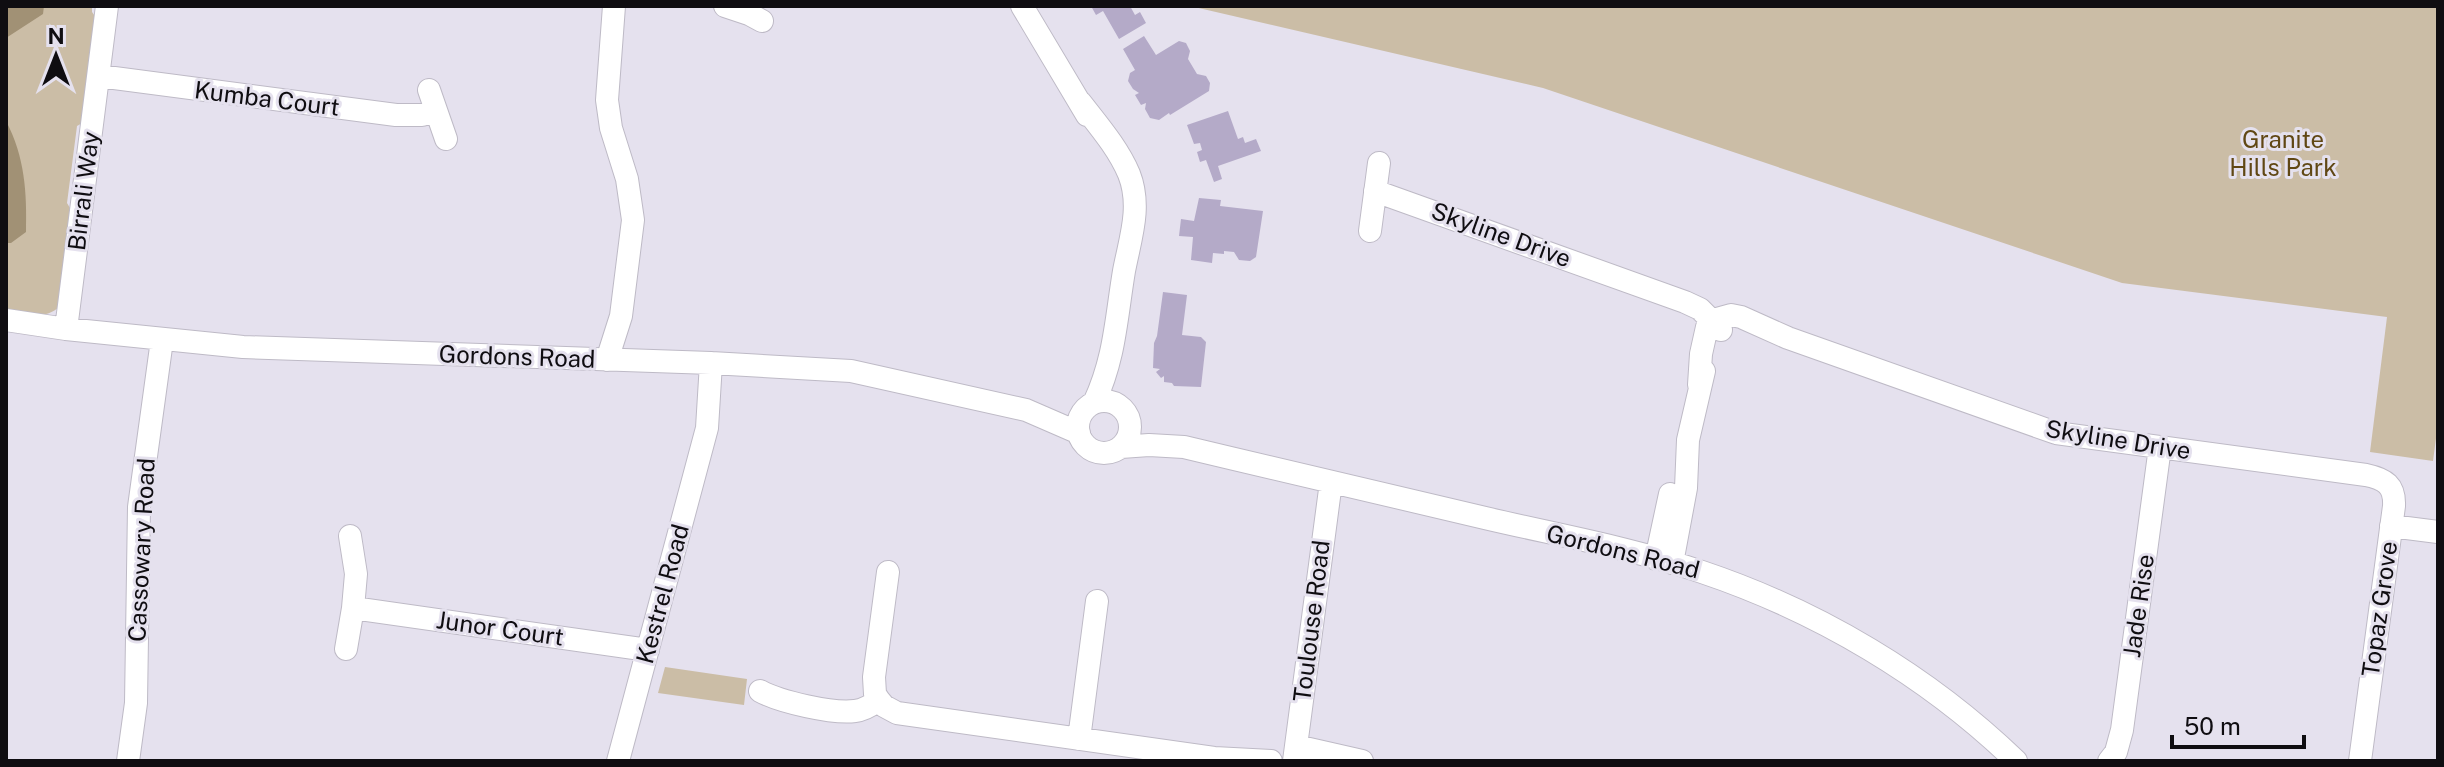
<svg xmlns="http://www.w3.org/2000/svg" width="2444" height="767" font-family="'Public Sans',sans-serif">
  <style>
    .green { fill: #cbbda6 }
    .water { fill: #a19175 }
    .building { fill: #b4aac8 }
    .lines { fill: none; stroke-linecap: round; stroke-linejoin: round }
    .minor-casing { stroke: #bebac6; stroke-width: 24 }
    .minor { stroke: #fff; stroke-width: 22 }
    .labels { text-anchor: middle; stroke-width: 6; stroke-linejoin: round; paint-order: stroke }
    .street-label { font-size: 24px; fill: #0f0d11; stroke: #e5e1ee }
    .park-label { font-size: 24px; fill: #604714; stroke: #e5e1ee }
  </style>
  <rect width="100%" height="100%" fill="#e5e1ee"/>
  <!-- green -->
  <path class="green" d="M6,6H92V12L97,19L84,122L77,126L67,203L73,213L59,307C44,321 24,313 6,309Z
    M1190,6H2438V423L2433,461L2370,452L2387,317L2122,283L1543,88Z
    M665,667L747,679L744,705L658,693Z"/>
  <!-- water -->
  <path class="water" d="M6,6H44L43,14L6,38Z
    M6,121C25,157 27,193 26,232L11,243H6Z"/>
  <!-- building -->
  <path class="building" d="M1091,6H1130L1135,15L1140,12L1146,23L1119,39L1103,11L1096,15Z
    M1144,36L1156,55L1179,41L1186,43L1190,51L1188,59L1197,74L1206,76L1210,83L1209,91L1170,115L1169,113L1159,120L1150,118L1145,109L1146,103L1141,105L1135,95L1139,93L1133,89L1128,81L1130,73L1135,70L1123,49Z
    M1228,111L1238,139L1243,137L1245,143L1256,139L1261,151L1218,166L1222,179L1214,182L1206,160L1200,162L1197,152L1202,150L1200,143L1194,144L1187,125Z
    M1199,198L1221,200L1220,206L1263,211L1256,257L1250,261L1239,260L1234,252L1224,251V254L1213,253L1212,263L1191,260L1193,237L1179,236L1181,219L1194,221Z
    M1163,292L1187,295L1182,335L1201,337L1206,342L1201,387L1174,386L1172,383L1164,382V376L1161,378L1156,372L1160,369L1153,368L1154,343L1157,336Z"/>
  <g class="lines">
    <defs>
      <path id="minor" d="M725,6L749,14L762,21
        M1022,6L1087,115
        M99,76L396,115H422L436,111
        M429,90L446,139
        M1081,103C1098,125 1118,148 1129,174C1142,207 1130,239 1124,271C1116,319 1115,358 1094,403
        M1375,191L1685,302L1700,309L1721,330
        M1370,231L1379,163
        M6,320L66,329L243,347L711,363L851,371L1026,410L1079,433
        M66,329L107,6
        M607,360L621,316L633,220L627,179L611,128L607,100L614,6
        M1699,385L1701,354L1707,327L1713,320L1731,315L1741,317L1788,338L2056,433L2366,475C2385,479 2395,485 2394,506L2360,761
        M1078 427a26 26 0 1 1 52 0a26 26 0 1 1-52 0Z
        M1121,447L1149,445L1184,447C1284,471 1384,494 1485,518C1557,535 1632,548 1702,572C1818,611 1928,676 2016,761
        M2391,526L2438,532
        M350,536L356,574L353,608L648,650
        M1656,559L1670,494
        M1672,563L1686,488L1688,440L1704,371
        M346,649L353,608
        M760,691C780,702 833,714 855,711C864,710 872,705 879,700L884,706L897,713L1214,758L1271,761
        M879,700L875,694L874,677L888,572
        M1079,739L1097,601
        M1296,746L1362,761
        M128,761L136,703L139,507L162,340
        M618,761L707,428L711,363
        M1294,761L1331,482
        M2109,761L2116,752L2122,730L2160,447"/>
    </defs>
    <!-- minor casing -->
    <use href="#minor" class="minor-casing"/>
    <!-- minor -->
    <use href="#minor" class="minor"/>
  </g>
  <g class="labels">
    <!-- street labels -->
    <g class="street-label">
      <text transform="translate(267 99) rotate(7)" y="8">Kumba Court</text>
      <text transform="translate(84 191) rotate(-83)" y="8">Birrali Way</text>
      <text transform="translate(1501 235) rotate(20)" y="8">Skyline Drive</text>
      <text transform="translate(517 357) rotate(2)" y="8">Gordons Road</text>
      <text transform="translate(2118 440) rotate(9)" y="8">Skyline Drive</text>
      <text transform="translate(142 550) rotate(-87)" y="8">Cassowary Road</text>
      <text transform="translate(1623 552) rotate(14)" y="8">Gordons Road</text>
      <text transform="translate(663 594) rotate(-75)" y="8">Kestrel Road</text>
      <text transform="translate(2139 606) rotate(-82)" y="8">Jade Rise</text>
      <text transform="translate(2380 609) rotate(-82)" y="8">Topaz Grove</text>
      <text transform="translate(1312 621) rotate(-83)" y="8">Toulouse Road</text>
      <text transform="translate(500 629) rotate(8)" y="8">Junor Court</text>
    </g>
    <!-- park labels -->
    <g class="park-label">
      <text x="2283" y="148">Granite<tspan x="2283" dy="28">Hills Park</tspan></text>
    </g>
  </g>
  <!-- border -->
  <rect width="2444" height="767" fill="none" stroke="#0f0d11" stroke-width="16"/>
  <!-- north arrow -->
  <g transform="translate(56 56)" stroke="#e5e1ee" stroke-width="6" paint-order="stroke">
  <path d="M0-6L14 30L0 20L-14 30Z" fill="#0f0d11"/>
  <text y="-12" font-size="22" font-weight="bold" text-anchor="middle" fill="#0f0d11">N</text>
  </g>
  <!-- scale -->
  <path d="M2172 735v12h132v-12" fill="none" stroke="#0f0d11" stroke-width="4"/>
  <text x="2184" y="735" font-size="24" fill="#0f0d11" stroke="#e5e1ee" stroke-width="6" paint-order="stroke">50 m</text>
</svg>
